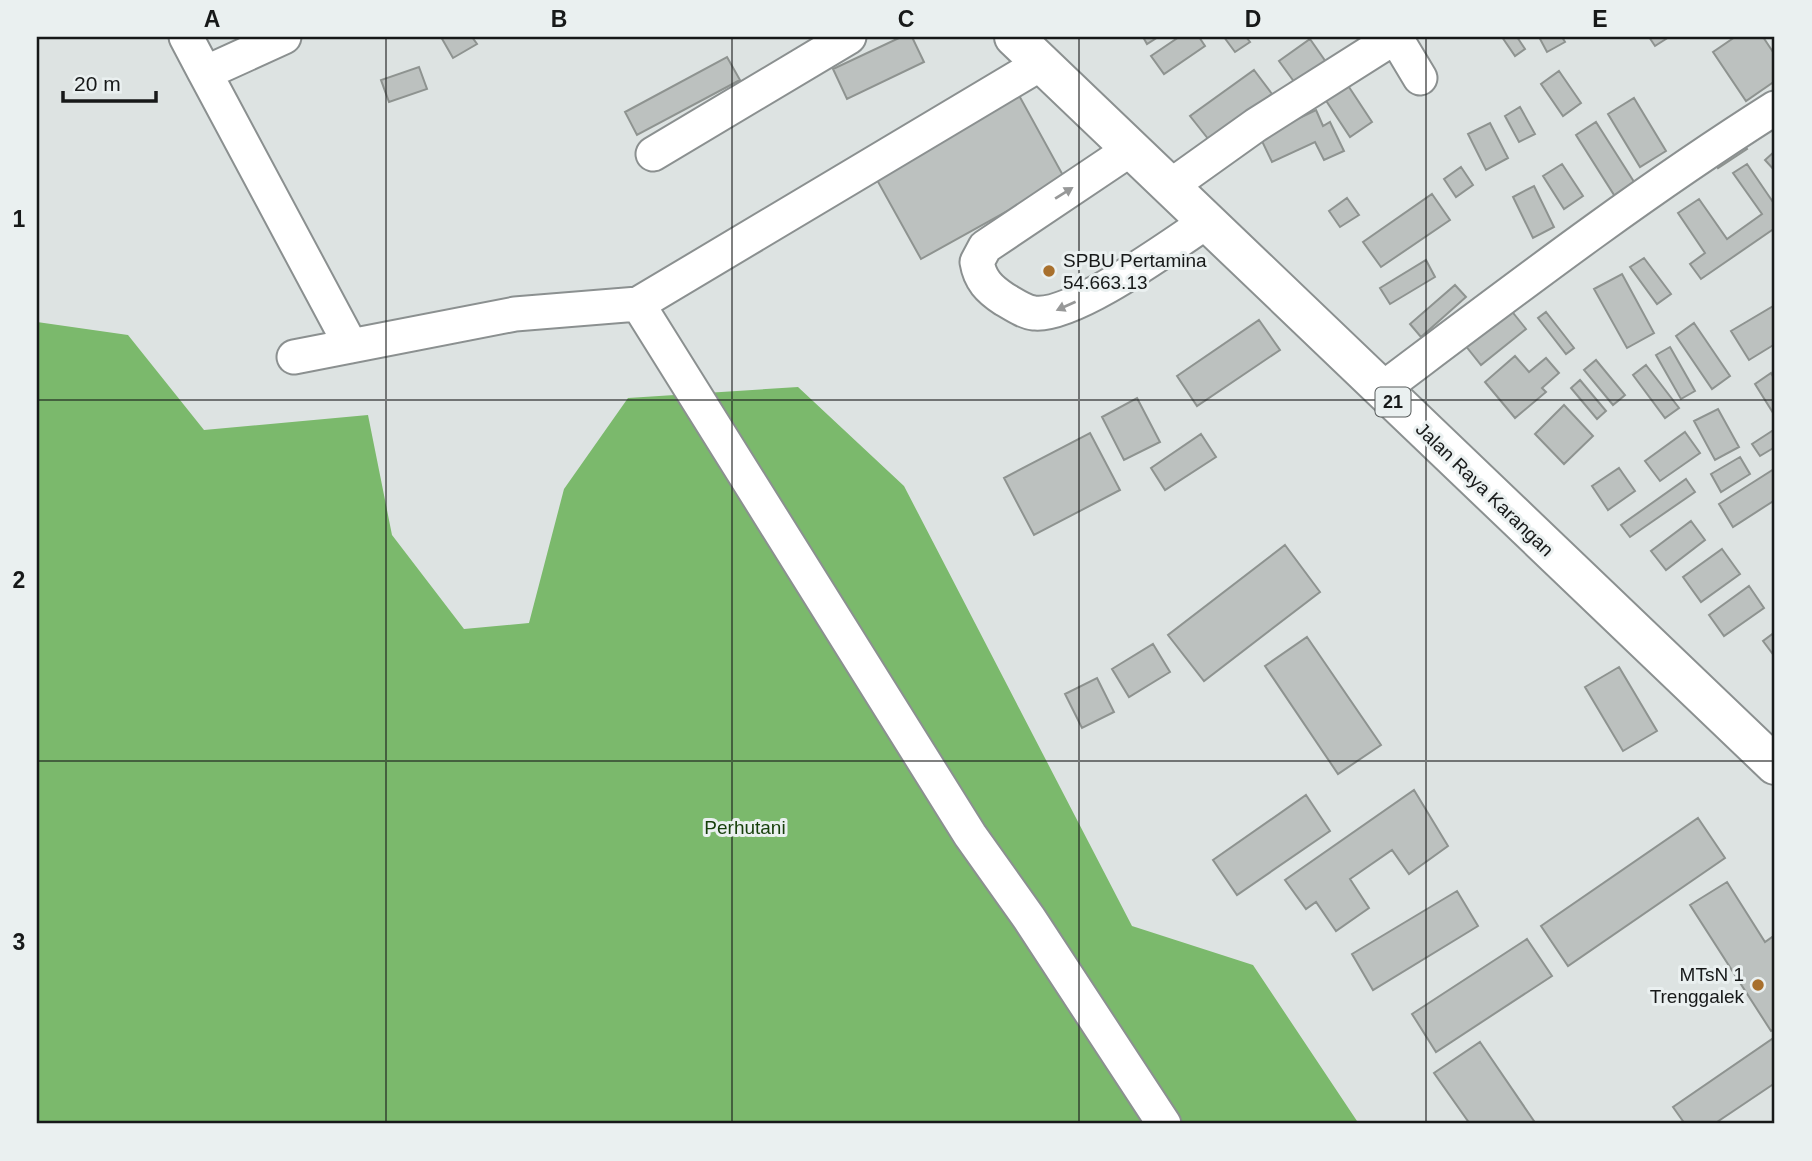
<svg xmlns="http://www.w3.org/2000/svg" width="1812" height="1161" font-family="Arial,sans-serif">
  <style>
    .forest { fill: #7bb96c }
    .building { fill: #bcc1bf; stroke: #8e9390; stroke-width: 2 }
    .lines { fill: none; stroke-linecap: round; stroke-linejoin: round }
    .minor-casing { stroke: #8b9090; stroke-width: 37 }
    .highway-casing { stroke: #8b9090; stroke-width: 42 }
    .minor { stroke: #fff; stroke-width: 33 }
    .highway { stroke: #fff; stroke-width: 38 }
    .oneway { fill: #979898 }
    .grid { fill: none; stroke: #171919; stroke-width: 2; stroke-opacity: 0.55 }
    .poi-dot { fill: #a8702d; stroke: #eaf0f0; stroke-width: 2.5 }
    .labels { text-anchor: middle; stroke-width: 6; stroke-linejoin: round; paint-order: stroke }
    .shield { fill: #eaf0f0; stroke: #565a5a; stroke-width: 2 }
    .shield-label { font-size: 18px; font-weight: bold; fill: #171919 }
    .poi-label { font-size: 19px; fill: #171919; stroke: #eaf0f0; text-anchor: start }
    .street-label { font-size: 19px; fill: #171919; stroke: #eaf0f0 }
    .park-label { font-size: 19px; fill: #163f0a; stroke: #eaf0f0 }
    .neatline { fill: none; stroke: #171919; stroke-width: 2.5 }
    .grid-label { font-size: 23px; text-anchor: middle; font-weight: bold; fill: #171919 }
  </style>
  <rect width="100%" height="100%" fill="#dde3e2"/>
  <!-- forest -->
  <path class="forest" d="M37,322L128,335L204,430L368,415L392,535L464,629L529,623L564,489L628,398L798,387L904,486L1132,926L1253,965L1359,1124H37Z"/>
  <!-- building -->
  <path class="building" d="M441,37H472L477,44L453,58Z
    M901,37H912L924,62L847,99L833,69Z
    M1143,37H1158L1147,44Z
    M1179,37H1199L1205,46L1164,74L1151,56Z
    M1224,37H1246L1250,42L1235,52Z
    M1502,37H1517L1525,49L1515,56Z
    M1539,37H1562L1565,42L1547,52Z
    M1649,37H1669L1655,46Z
    M1735,37H1763L1775,55V81L1746,101L1713,52Z
    M1310,39L1326,62L1295,83L1279,61Z
    M727,57L740,80L637,135L625,112Z
    M419,67L427,89L389,102L381,80Z
    M1254,70L1272,94L1209,140L1190,116Z
    M1559,71L1581,103L1563,116L1541,84Z
    M1345,81L1372,122L1350,137L1323,96Z
    M1016,90L1065,179L921,259L872,171Z
    M1634,98L1666,151L1640,167L1608,114Z
    M1520,107L1535,134L1519,142L1505,116Z
    M1316,110L1323,126L1330,122L1344,151L1324,160L1315,142L1272,162L1260,137Z
    M1596,122L1636,185L1616,198L1576,135Z
    M1490,123L1508,158L1486,170L1468,134Z
    M1738,136L1747,149L1718,168L1710,156Z
    M1775,151V171L1765,160Z
    M1562,164L1583,196L1564,209L1543,176Z
    M1747,164L1775,205V228L1701,279L1690,264L1705,253L1678,213L1699,199L1727,239L1762,214L1733,173Z
    M1461,167L1473,185L1456,197L1444,179Z
    M1534,186L1554,227L1533,238L1513,197Z
    M1432,194L1450,220L1381,267L1363,242Z
    M1347,198L1359,215L1340,227L1329,211Z
    M1644,258L1671,294L1657,304L1630,267Z
    M1426,260L1435,277L1390,304L1380,288Z
    M1622,274L1654,333L1627,348L1594,289Z
    M1455,285L1466,297L1421,337L1410,324Z
    M1506,304L1526,329L1481,365L1461,340Z
    M1775,305V344L1749,360L1731,331Z
    M1546,312L1574,348L1566,354L1538,318Z
    M1259,320L1280,350L1197,406L1177,376Z
    M1694,323L1730,376L1712,389L1676,336Z
    M1670,347L1695,391L1681,399L1656,355Z
    M1515,356L1529,372L1546,358L1559,373L1542,388L1546,392L1515,418L1485,382Z
    M1596,360L1625,395L1613,405L1584,370Z
    M1646,365L1679,408L1665,418L1633,375Z
    M1771,373L1775,380V416L1755,384Z
    M1580,380L1606,411L1597,419L1571,388Z
    M1137,398L1160,442L1124,460L1102,417Z
    M1564,405L1593,436L1564,464L1535,434Z
    M1718,409L1739,447L1715,460L1694,421Z
    M1775,429V447L1760,456L1752,444Z
    M1685,432L1700,453L1660,481L1645,461Z
    M1090,433L1120,490L1034,535L1004,478Z
    M1201,434L1216,457L1165,490L1151,468Z
    M1740,457L1750,474L1721,492L1711,474Z
    M1619,468L1635,491L1608,510L1592,486Z
    M1774,469L1775,500L1733,527L1719,504Z
    M1686,479L1695,492L1630,537L1621,525Z
    M1691,521L1705,540L1666,570L1651,551Z
    M1285,545L1320,592L1204,681L1168,635Z
    M1722,549L1740,574L1701,602L1683,577Z
    M1749,586L1764,608L1724,636L1709,615Z
    M1775,632V657L1763,641Z
    M1307,637L1381,745L1338,774L1265,666Z
    M1153,644L1170,672L1129,697L1112,669Z
    M1619,667L1657,731L1623,751L1585,687Z
    M1097,678L1114,712L1082,728L1065,694Z
    M1414,790L1448,846L1409,874L1392,850L1350,879L1369,908L1336,931L1316,902L1306,909L1285,880Z
    M1306,795L1330,831L1237,895L1213,860Z
    M1698,818L1725,858L1568,966L1541,926Z
    M1727,882L1765,942L1775,935V1029L1771,1031L1690,905Z
    M1457,891L1478,926L1373,990L1352,954Z
    M1527,939L1552,976L1436,1052L1412,1014Z
    M1775,1037V1083L1714,1124H1685L1673,1107Z
    M1480,1042L1536,1124H1470L1434,1073Z"/>
  <g class="lines">
    <defs>
      <path id="minor" d="M186,37L205,73L284,37
        M1396,38L1420,78
        M205,73L351,346
        M1131,149L985,247L977,262C980,280 989,289 1004,299C1013,304 1024,312 1034,313C1073,318 1173,244 1208,221
        M653,154L849,37
        M1172,185L1256,125L1395,37
        M638,304L970,835L1029,918L1164,1124
        M294,357L515,314L638,304L1042,63
        M1381,390C1510,293 1639,194 1775,108"/>
      <path id="highway" d="M1014,37L1775,765"/>
    </defs>
    <!-- minor casing -->
    <use href="#minor" class="minor-casing"/>
    <!-- highway casing -->
    <use href="#highway" class="highway-casing"/>
    <!-- minor -->
    <use href="#minor" class="minor"/>
    <!-- highway -->
    <use href="#highway" class="highway"/>
  </g>
  <!-- one-way arrows -->
  <defs><path id="oneway-solid" d="M-6-.8H1V-3.2L6.5 0L1 3.2V.8H-6Z" transform="scale(1.75)"/></defs>
  <g class="oneway">
    <use href="#oneway-solid" transform="translate(1064 193) rotate(-32)"/>
    <use href="#oneway-solid" transform="translate(1066 306) rotate(156)"/>
  </g>
  <!-- grid -->
  <path class="grid" d="M386,37V1124M732,37V1124M1079,37V1124M1426,37V1124M37,400H1775M37,761H1775"/>
  <!-- markers -->
  <g class="poi-dot">
    <circle cx="1049" cy="271" r="7"/>
    <circle cx="1758" cy="985" r="7"/>
  </g>
  <g class="labels">
    <!-- shield labels -->
    <rect class="shield" x="1375.5" y="387.5" width="35" height="29" rx="5"/>
    <g class="shield-label">
      <text x="1393" y="408">21</text>
    </g>
    <!-- poi labels -->
    <g class="poi-label">
      <text x="1063" y="267">SPBU Pertamina<tspan x="1063" dy="22">54.663.13</tspan></text>
      <text x="1744" y="981" text-anchor="end">MTsN 1<tspan x="1744" dy="22">Trenggalek</tspan></text>
    </g>
    <!-- street labels -->
    <g class="street-label">
      <text transform="translate(1485 489) rotate(44)" y="7">Jalan Raya Karangan</text>
    </g>
    <!-- park labels -->
    <g class="park-label">
      <text x="745" y="834">Perhutani</text>
    </g>
  </g>
  <!-- border -->
  <rect width="1812" height="1161" fill="none" stroke="#eaf0f0" stroke-width="77"/>
  <!-- scale -->
  <path d="M63 91v10h93v-10" fill="none" stroke="#171919" stroke-width="3.5"/>
  <text x="74" y="91" font-size="21" fill="#171919" stroke="#eaf0f0" stroke-width="5" paint-order="stroke">20 m</text>
  <rect x="38" y="38" width="1735" height="1084" class="neatline"/>
  <g class="grid-label">
    <text x="212" y="27">A</text>
    <text x="559" y="27">B</text>
    <text x="906" y="27">C</text>
    <text x="1253" y="27">D</text>
    <text x="1600" y="27">E</text>
    <text x="19" y="227">1</text>
    <text x="19" y="588">2</text>
    <text x="19" y="950">3</text>
  </g>
</svg>
